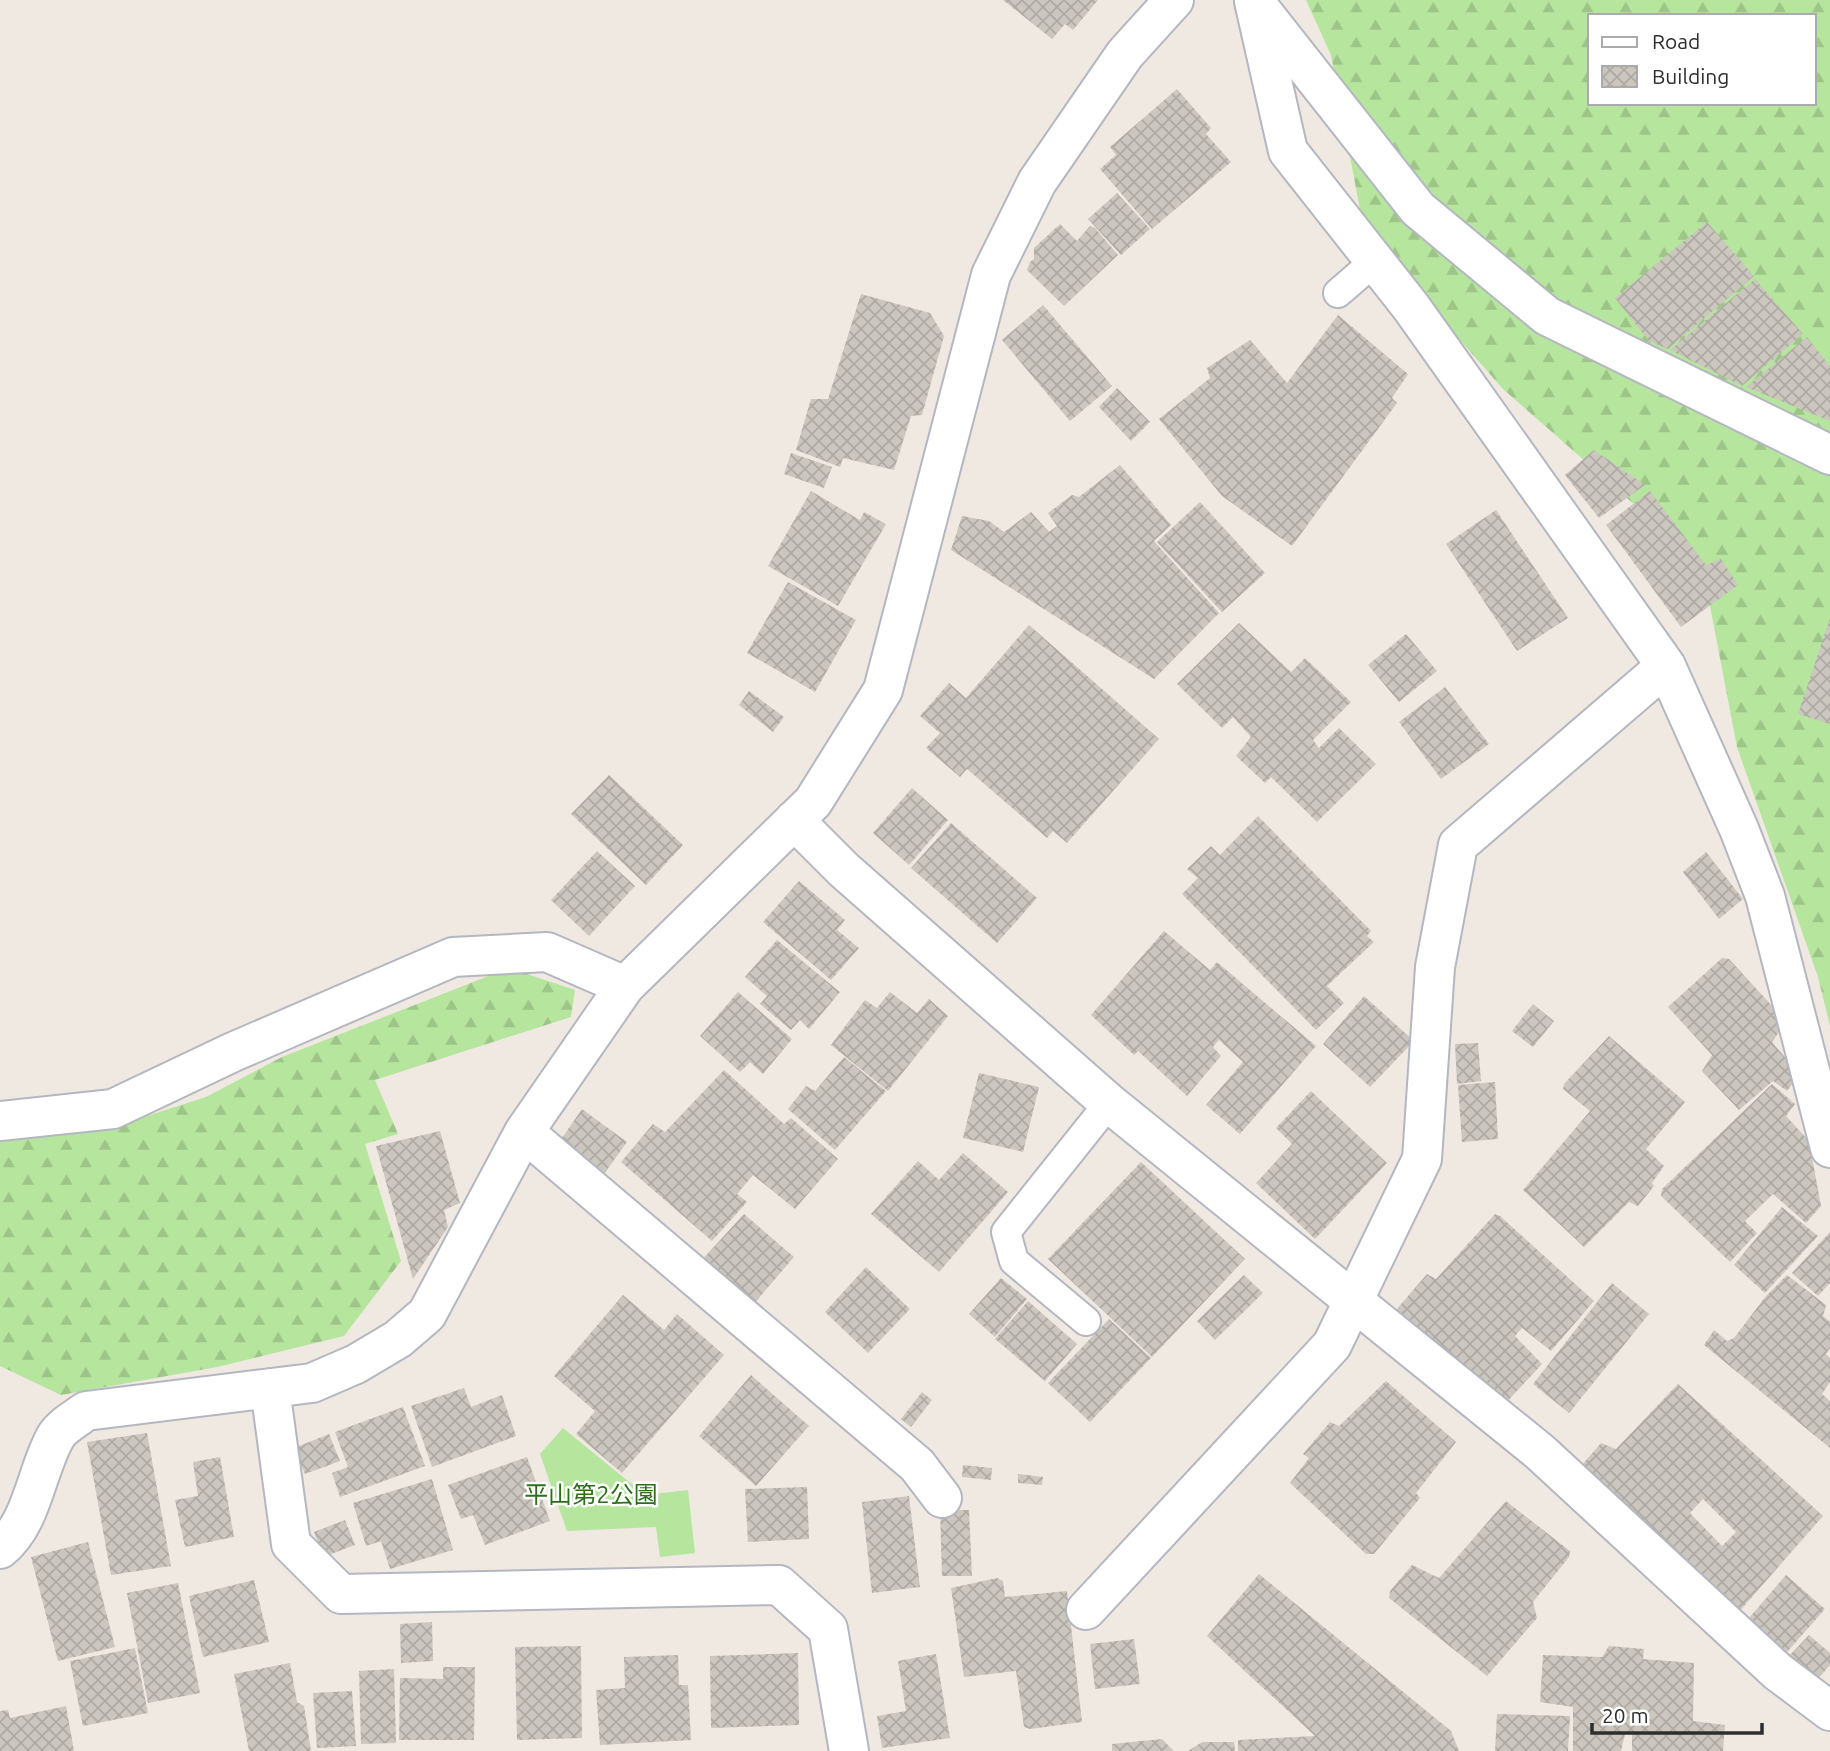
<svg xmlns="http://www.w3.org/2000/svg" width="1830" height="1751" font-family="Ubuntu,'Noto Sans JP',sans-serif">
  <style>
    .grass { fill: #b6e59e }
    .forest { fill: url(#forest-firs); fill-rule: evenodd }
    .building { fill: url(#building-cross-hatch); fill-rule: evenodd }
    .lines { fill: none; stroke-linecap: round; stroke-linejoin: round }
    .lane-casing { stroke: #b4b7c1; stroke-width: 32 }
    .street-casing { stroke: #b4b7c1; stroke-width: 42 }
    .lane { stroke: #fff; stroke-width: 28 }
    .street { stroke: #fff; stroke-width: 38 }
    .labels { text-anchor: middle; stroke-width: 5; stroke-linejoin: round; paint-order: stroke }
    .park-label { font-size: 24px; fill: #2c6e1b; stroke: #fff }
  </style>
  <defs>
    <pattern id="forest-firs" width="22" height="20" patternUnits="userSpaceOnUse" patternTransform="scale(1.75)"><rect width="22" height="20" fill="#b6e59e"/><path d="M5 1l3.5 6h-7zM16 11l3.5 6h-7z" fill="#9dc588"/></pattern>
    <pattern id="building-cross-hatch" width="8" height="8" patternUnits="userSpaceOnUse" patternTransform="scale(1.75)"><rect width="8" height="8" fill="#cbc7bf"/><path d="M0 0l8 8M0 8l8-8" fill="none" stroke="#afaba4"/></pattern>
  </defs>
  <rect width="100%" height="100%" fill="#efe9e1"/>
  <!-- grass -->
  <path class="grass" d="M563,1428L645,1495L688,1490L695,1553L660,1557L656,1527L567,1531L540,1454Z"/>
  <!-- forest -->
  <path class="forest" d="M1306,0H1830V1026L1818,977L1737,747L1702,564L1503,389L1364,231L1331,55ZM1590,16H1814V103H1590Z
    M509,968L575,990L571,1017L375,1080L398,1134L365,1144L401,1261L344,1336L217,1367L61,1395L0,1366V1140L116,1126L206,1097L282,1057Z"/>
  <!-- building -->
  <path class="building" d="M1003,0H1098L1073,30L1065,24L1052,39Z
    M1177,89L1211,128L1206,134L1231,162L1152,229L1100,169L1116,155L1110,147Z
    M1117,193L1150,229L1121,255L1088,219Z
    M1707,222L1754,276L1668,349L1649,341L1615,298Z
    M1060,224L1077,241L1090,226L1095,228L1118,255L1064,306L1027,270L1030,262L1034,259V248Z
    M1755,279L1803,334L1742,386L1670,350Z
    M861,294L930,313L944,336L922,415L911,416L894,470L843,458L840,467L796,450L811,399H828Z
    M1043,305L1112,386L1070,421L1002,340Z
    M1338,315L1408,374L1392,398L1397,403L1292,546L1222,496L1159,419L1210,378L1207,368L1250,340L1287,383Z
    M1807,337L1830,366V421L1746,387Z
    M1117,388L1150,422L1131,441L1099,407Z
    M1594,450L1645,485L1599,518L1565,475Z
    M791,453L832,467L824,488L784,474Z
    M1120,465L1171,525L1154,541L1219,613L1154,679L951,550L962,516L989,521L1004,532L1031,512L1049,532L1057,526L1048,513L1072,495L1079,497Z
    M811,491L860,520L864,512L886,524L838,606L768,566Z
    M1650,491L1706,565L1721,559L1738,585L1681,627L1606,525Z
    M1200,502L1265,573L1222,612L1157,542Z
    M1496,510L1568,618L1517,651L1446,544Z
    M788,582L856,620L815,692L747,653Z
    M1830,618V724L1798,714Z
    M1239,623L1291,672L1305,658L1351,702L1313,740L1319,748L1339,728L1376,764L1317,822L1271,777L1265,783L1236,756L1251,737L1233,717L1222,728L1177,684Z
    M1029,625L1159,739L1067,843L1053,831L1047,838L967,769L960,777L926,748L940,733L920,716L949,683L966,698Z
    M1406,634L1437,671L1399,702L1368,665Z
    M1445,687L1489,744L1441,779L1399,722Z
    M749,691L784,717L773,732L739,705Z
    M609,775L683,845L646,885L571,814Z
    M912,788L948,820L909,865L873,833Z
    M1258,816L1371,931L1367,936L1374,942L1327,986L1344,1003L1316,1030L1182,894L1198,878L1187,869L1211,846L1220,855Z
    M951,823L1037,898L997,943L911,868Z
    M597,851L635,886L589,936L551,900Z
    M1706,852L1743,899L1719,919L1683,872Z
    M799,881L845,920L837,930L859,948L831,980L763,922Z
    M1164,931L1210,970L1217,962L1316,1046L1240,1134L1206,1105L1243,1062L1219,1040L1213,1047L1221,1056L1187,1096L1138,1051L1134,1055L1091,1015Z
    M777,940L840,992L809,1029L800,1020L791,1030L760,1004L767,996L745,977Z
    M1722,958L1729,959L1775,1009L1781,1029L1772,1042L1789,1062L1794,1082L1787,1091L1773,1081L1739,1110L1702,1071L1712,1055L1668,1007Z
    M738,992L792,1039L763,1074L750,1062L740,1072L700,1036Z
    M890,992L917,1013L929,999L948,1016L888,1091L831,1045L865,1000L877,1008Z
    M1364,996L1414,1041L1370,1087L1323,1044Z
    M1533,1004L1554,1021L1533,1047L1512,1031Z
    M1609,1036L1685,1102L1646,1149L1664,1166L1652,1183L1654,1186L1638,1206L1629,1202L1584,1247L1523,1190L1590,1111L1563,1089L1564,1084Z
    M1478,1043L1481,1081L1457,1084L1455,1044Z
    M844,1057L886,1091L835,1150L788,1109L806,1086L815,1091Z
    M724,1070L784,1124L791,1118L838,1159L795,1209L753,1175L737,1194L747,1202L712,1241L621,1162L653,1124L665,1132Z
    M979,1073L1039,1087L1023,1152L963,1138Z
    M1495,1082L1498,1139L1462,1142L1458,1085Z
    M1772,1084L1795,1104L1786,1116L1809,1141L1821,1206L1806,1223L1773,1194L1745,1221L1757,1233L1730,1262L1661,1196L1662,1189Z
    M1311,1091L1387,1163L1315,1239L1256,1183L1292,1144L1276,1128Z
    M582,1109L627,1142L604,1174L562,1138Z
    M440,1131L460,1203L444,1210L448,1227L413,1279L376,1146Z
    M963,1153L1008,1192L939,1272L871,1214L918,1161L939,1180Z
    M1141,1162L1245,1259L1152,1357L1048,1259Z
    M1782,1207L1818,1236L1765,1293L1734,1265Z
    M744,1214L794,1257L752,1306L700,1262Z
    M1495,1214L1500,1216L1594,1301L1551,1351L1522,1328L1515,1336L1542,1364L1503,1406L1396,1310L1427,1274L1436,1279Z
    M1830,1232V1283L1818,1296L1792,1273Z
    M866,1267L910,1309L868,1353L825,1312Z
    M1244,1275L1263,1293L1215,1340L1197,1321Z
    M1787,1275L1826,1305L1823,1316L1830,1322V1348L1826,1354L1830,1358V1382L1822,1394L1830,1401V1448L1704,1345L1714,1330L1727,1341L1734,1338L1766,1296Z
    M1001,1278L1027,1299L995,1337L969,1314Z
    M1612,1283L1649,1314L1569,1413L1533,1384Z
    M623,1295L664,1330L677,1314L724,1355L622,1473L576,1434L595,1411L554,1376Z
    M1028,1301L1077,1344L1045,1381L995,1339Z
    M1109,1319L1151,1358L1090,1422L1048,1383Z
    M751,1375L809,1426L756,1486L699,1436Z
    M1386,1381L1456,1442L1416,1493L1420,1498L1374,1554H1366L1290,1483L1309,1458L1303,1454L1330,1422L1339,1426Z
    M1678,1384L1823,1516L1737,1614L1576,1472L1601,1443L1616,1449ZM1703,1499L1736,1532L1722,1546L1690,1513Z
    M464,1388L471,1407L502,1395L516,1436L432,1467L411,1406Z
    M922,1392L932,1400L911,1427L901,1419Z
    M403,1407L425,1466L340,1497L332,1473L348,1467L335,1432Z
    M147,1433L171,1566L111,1575L87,1442Z
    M329,1434L340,1461L305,1474L294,1448Z
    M220,1457L234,1537L185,1547L175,1500L198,1496L193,1462Z
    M527,1457L550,1521L485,1545L473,1515L461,1519L448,1485Z
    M963,1465L992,1468L991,1480L962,1477Z
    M1018,1474L1043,1477L1042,1485L1018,1483Z
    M432,1479L453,1550L390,1569L381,1541L366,1546L353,1503Z
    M807,1487L809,1539L748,1542L745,1489Z
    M909,1496L920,1587L872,1593L862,1502Z
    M1506,1501L1570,1551L1569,1557L1533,1602L1537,1618L1487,1676L1389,1598L1390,1591L1412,1565L1439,1578Z
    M940,1510H969L972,1576H942Z
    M345,1520L355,1545L323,1557L314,1532Z
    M88,1542L115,1647L58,1661L31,1557Z
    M1259,1574L1451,1731L1459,1751H1238V1740L1315,1736L1207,1636Z
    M1786,1575L1825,1609L1787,1652L1749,1618Z
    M997,1578L1003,1581L1005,1597L1067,1591L1082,1722L1030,1729L1024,1727L1016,1671L964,1677L951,1588Z
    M254,1580L269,1642L203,1657L189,1596Z
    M178,1583L200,1693L148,1703L127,1593Z
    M432,1622L433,1661L401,1663L400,1624Z
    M1809,1635L1830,1653V1665L1817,1680L1789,1656Z
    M1134,1639L1140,1684L1095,1689L1090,1644Z
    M581,1646L582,1738L517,1740L515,1647Z
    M1609,1646L1644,1649L1643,1659L1694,1663L1693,1721L1725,1725L1723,1751H1632V1733L1625,1734L1621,1751H1573V1707L1540,1702L1543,1655L1602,1657Z
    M135,1648L148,1713L83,1726L70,1661Z
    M798,1653L799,1725L711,1728L710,1656Z
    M936,1654L950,1738L882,1748L877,1716L906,1711L898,1661Z
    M678,1655L679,1685H688L691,1740L600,1745L596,1690L625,1688L624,1657Z
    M290,1663L297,1702L304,1706L311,1751H249L234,1674Z
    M443,1667H475L474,1740H399L400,1678L443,1679Z
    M394,1669L396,1743L361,1744L359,1671Z
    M352,1691L356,1746L317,1748L313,1693Z
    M66,1706L74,1751H0V1711L8,1710L10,1718Z
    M1497,1714L1570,1716L1568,1751H1495Z
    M1162,1739L1174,1751H1112V1744Z
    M1202,1742H1234L1235,1751H1188Z"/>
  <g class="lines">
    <defs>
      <path id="lane" d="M1338,293L1375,261
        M1086,1321L1014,1261L1006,1232L1109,1103"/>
      <path id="street" d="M1254,1L1288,151L1411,307L1666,666L1739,829L1765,896L1830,1148
        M1261,10L1418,209L1547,316L1830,455
        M794,820L844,870L1109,1103L1540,1452L1778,1672L1830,1711
        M0,1121L113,1109L233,1052L453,957L547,952L625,986
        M524,1132L917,1465L942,1498
        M270,1388L291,1544L341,1594L779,1585L828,1629L849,1751
        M0,1549C33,1523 36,1470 56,1436C62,1426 77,1418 86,1411L312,1383L356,1364L398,1339L427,1314L524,1132L625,986L813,802L883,690L991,275L1037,182L1125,54L1174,0
        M1086,1610L1332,1345L1422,1159L1435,967L1458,845L1666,666"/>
    </defs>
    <!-- lane casing -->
    <use href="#lane" class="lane-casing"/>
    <!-- street casing -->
    <use href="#street" class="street-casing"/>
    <!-- lane -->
    <use href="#lane" class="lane"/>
    <!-- street -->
    <use href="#street" class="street"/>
  </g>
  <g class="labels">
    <!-- park labels -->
    <g class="park-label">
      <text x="591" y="1503">平山第2公園</text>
    </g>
  </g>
  <!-- legend -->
  <rect x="1588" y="14" width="228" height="91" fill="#ffffff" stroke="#ababab" stroke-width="2"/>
  <rect x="1602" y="37" width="35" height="10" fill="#ffffff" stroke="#ababab" stroke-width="2"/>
  <text x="1652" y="49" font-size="21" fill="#2e2e2e">Road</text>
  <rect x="1602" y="66" width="35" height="21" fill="url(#building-cross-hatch)" stroke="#ababab" stroke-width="2"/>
  <text x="1652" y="84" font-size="21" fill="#2e2e2e">Building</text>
  <!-- scale -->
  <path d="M1592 1723v10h170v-10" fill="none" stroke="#2e2e2e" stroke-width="3.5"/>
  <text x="1602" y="1723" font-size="21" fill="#2e2e2e" stroke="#ffffff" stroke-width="5" paint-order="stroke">20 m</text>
</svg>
